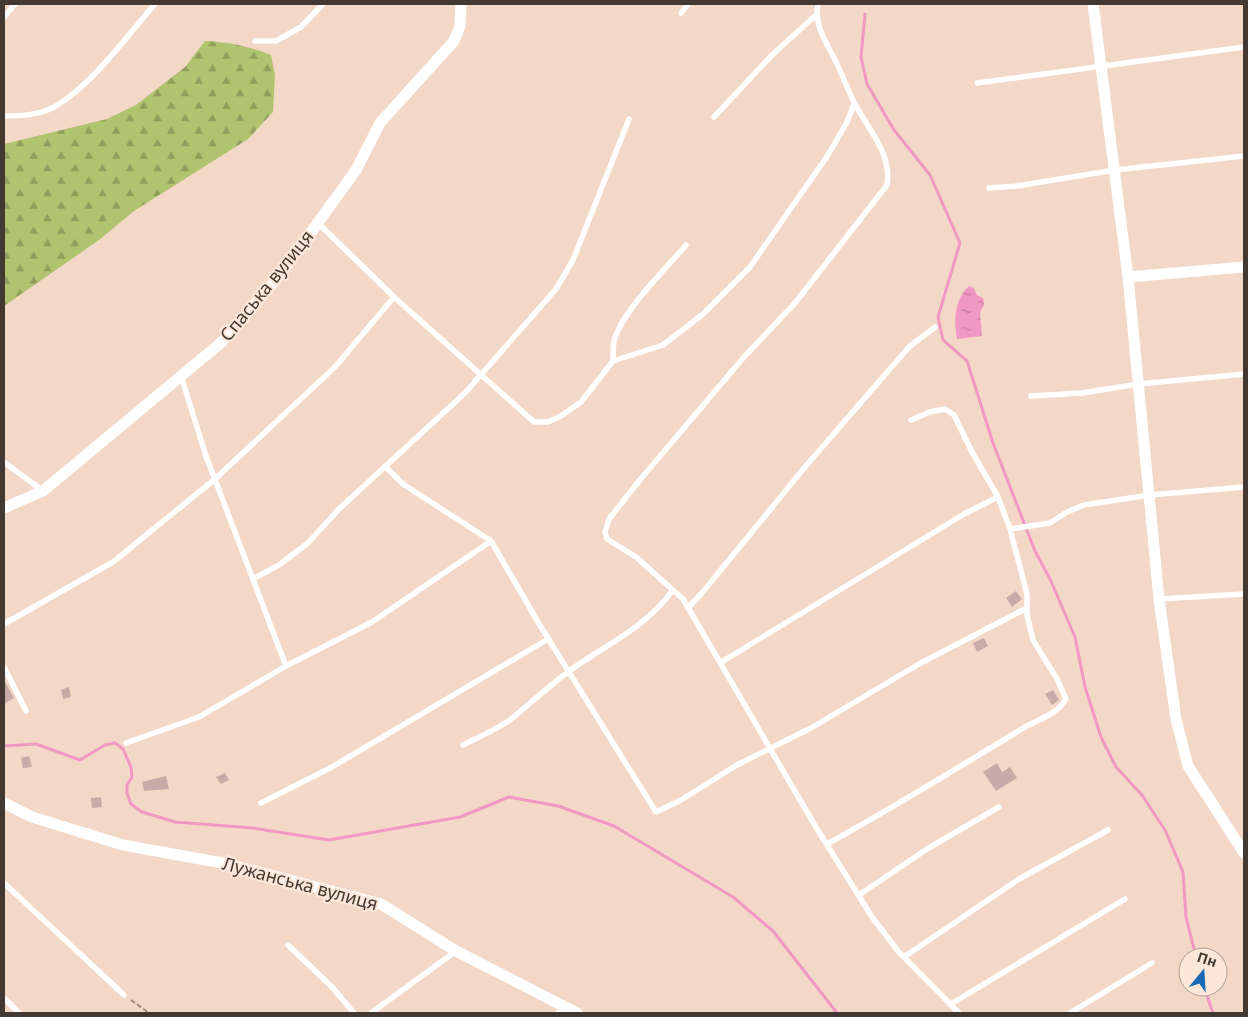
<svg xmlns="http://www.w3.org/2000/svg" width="1248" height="1017" font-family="'Noto Sans',sans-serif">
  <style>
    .forest { fill: url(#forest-firs) }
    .water { fill: url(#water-ripples) }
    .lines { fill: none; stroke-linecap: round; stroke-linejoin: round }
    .stream { stroke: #f197c3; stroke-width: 3 }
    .building { fill: #caaaa8 }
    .path { stroke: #9e8b7f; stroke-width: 2; stroke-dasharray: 5 2.5; stroke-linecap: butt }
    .lane { stroke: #fff; stroke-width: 5.5 }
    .street { stroke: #fff; stroke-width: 11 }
    .labels { text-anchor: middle; stroke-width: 4.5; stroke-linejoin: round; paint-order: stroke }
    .street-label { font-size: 18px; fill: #433832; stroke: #fce7d9 }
  </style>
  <defs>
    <pattern id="forest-firs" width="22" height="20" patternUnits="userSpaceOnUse" patternTransform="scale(1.25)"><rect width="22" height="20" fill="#b0c36f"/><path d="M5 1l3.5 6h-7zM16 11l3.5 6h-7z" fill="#919f5c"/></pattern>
    <pattern id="water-ripples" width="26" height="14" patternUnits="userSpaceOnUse" patternTransform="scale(1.25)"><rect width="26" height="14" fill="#f197c3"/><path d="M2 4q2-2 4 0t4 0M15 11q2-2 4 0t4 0" fill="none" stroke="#c57c9f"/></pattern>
  </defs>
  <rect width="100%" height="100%" fill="#f3d8c7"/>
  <!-- forest -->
  <path class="forest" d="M205,41C228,42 249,46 271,55L275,75L273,112L248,139L134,211L99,240L4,306V144L107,119L136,105L185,67Z"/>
  <!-- water -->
  <path class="water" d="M969,286L974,288L977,295L983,298L984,305L980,312L982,336L957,339C954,320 954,300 969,286Z"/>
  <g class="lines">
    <!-- stream -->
    <path class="stream" d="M865,14L861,57L867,84L894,130L930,175L960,243L938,317L943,340L967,361L993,443L1035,551L1050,579L1075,637L1085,687L1101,737L1116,767L1142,795L1165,830L1183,872L1186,917L1196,957
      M4,746L36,744L80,760L105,745L115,743L123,749L131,767L132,777L127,785V793L131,804L142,812L175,822L253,828L329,840L460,817L509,797L558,806L614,826L733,897L773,931L837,1013
      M1204,987L1213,1013"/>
  </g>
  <!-- building -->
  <path class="building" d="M1016,591L1022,599L1012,607L1006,598Z
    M984,638L988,646L977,652L973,643Z
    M4,680L14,698L4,704Z
    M69,687L71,697L63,699L61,690Z
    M1053,690L1059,700L1052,705L1045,694Z
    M29,756L32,767L23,768L21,758Z
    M997,763L1002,772L1010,767L1017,778L996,791L983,772Z
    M225,773L229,780L221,784L216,777Z
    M166,776L169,789L144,791L142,782Z
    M101,797L102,807L92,808L91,798Z"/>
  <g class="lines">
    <!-- path -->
    <path class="path" d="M131,1000L149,1013"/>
    <!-- lane -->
    <path class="lane" d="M818,4C814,25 825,40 834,58C842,73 847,89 855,104C869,131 892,153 887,185L795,303L744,357L639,481L609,519L605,532L607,539L636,557L683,599L814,824L872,917L898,951L959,1013
      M681,13L688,4
      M4,17L15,4
      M255,41H276L301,27L323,4
      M977,83L1244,47
      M4,116C23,116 43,115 59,104C95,81 127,36 155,4
      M714,117L772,55L816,15
      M989,188L1017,186L1115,170L1244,156
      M318,223L394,297L534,422H548L561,416L581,402L613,361L663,345L703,314L750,267L828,155L847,122L854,104
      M613,361C613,354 613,347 614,341C622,311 665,270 686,245
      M181,376L206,456L286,666
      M1031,396L1082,393L1139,384L1244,374
      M4,462L43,491
      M385,466L403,484L491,541L541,627L656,812L681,800L737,765L811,728L919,664L1027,608
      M1010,529L1050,523L1067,512L1084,505L1150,495L1244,487
      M253,579L279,565L308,543L339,509L465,393L556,289L573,260L629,119
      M1159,599L1244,594
      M688,608L702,593L805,467L909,347L935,327
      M4,624L113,562L215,479L335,367L394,297
      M720,663L964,514L998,497
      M4,667L26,711
      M126,743L199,717L286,666L372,622L491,541
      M463,745C478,737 496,730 510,720C531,703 550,685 572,669C608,644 647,626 673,590
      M261,803L332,767L548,639
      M827,844C893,808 956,769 1020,730C1036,720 1057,715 1066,699L1057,679L1033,640L1027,615V594L1010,529L998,497L972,452L954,415L945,409L930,412L911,420
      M4,883L124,995
      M859,895L927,849L999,807
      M288,945L332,987L354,1013
      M904,957L1019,879L1108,830
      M4,998L19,1013
      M951,1004L1125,899
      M371,1013L456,951
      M558,1013L567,1008
      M1070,1013L1152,963"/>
    <!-- street -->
    <path class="street" d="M1093,4L1128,277L1159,599L1176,719L1188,766L1244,853
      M1128,277L1244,267
      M4,508L43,491L222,342L280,275L356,170L380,123L454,41L460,26L461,4
      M4,803L32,817L123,845L228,864L381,904L456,951L577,1013"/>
  </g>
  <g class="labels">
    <!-- street labels -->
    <g class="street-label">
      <text transform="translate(267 286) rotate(-51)" y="6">Спаська вулиця</text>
      <text transform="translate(300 884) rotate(15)" y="6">Лужанська вулиця</text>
    </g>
  </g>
  <!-- border -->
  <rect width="1248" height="1017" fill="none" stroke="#433832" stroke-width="10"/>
  <!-- north arrow -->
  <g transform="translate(1203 972) rotate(18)"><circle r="24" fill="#fce7d9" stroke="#b2a196"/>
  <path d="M0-4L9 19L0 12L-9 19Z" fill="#186ab8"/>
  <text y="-8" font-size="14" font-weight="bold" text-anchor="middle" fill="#433832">Пн</text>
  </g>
</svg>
